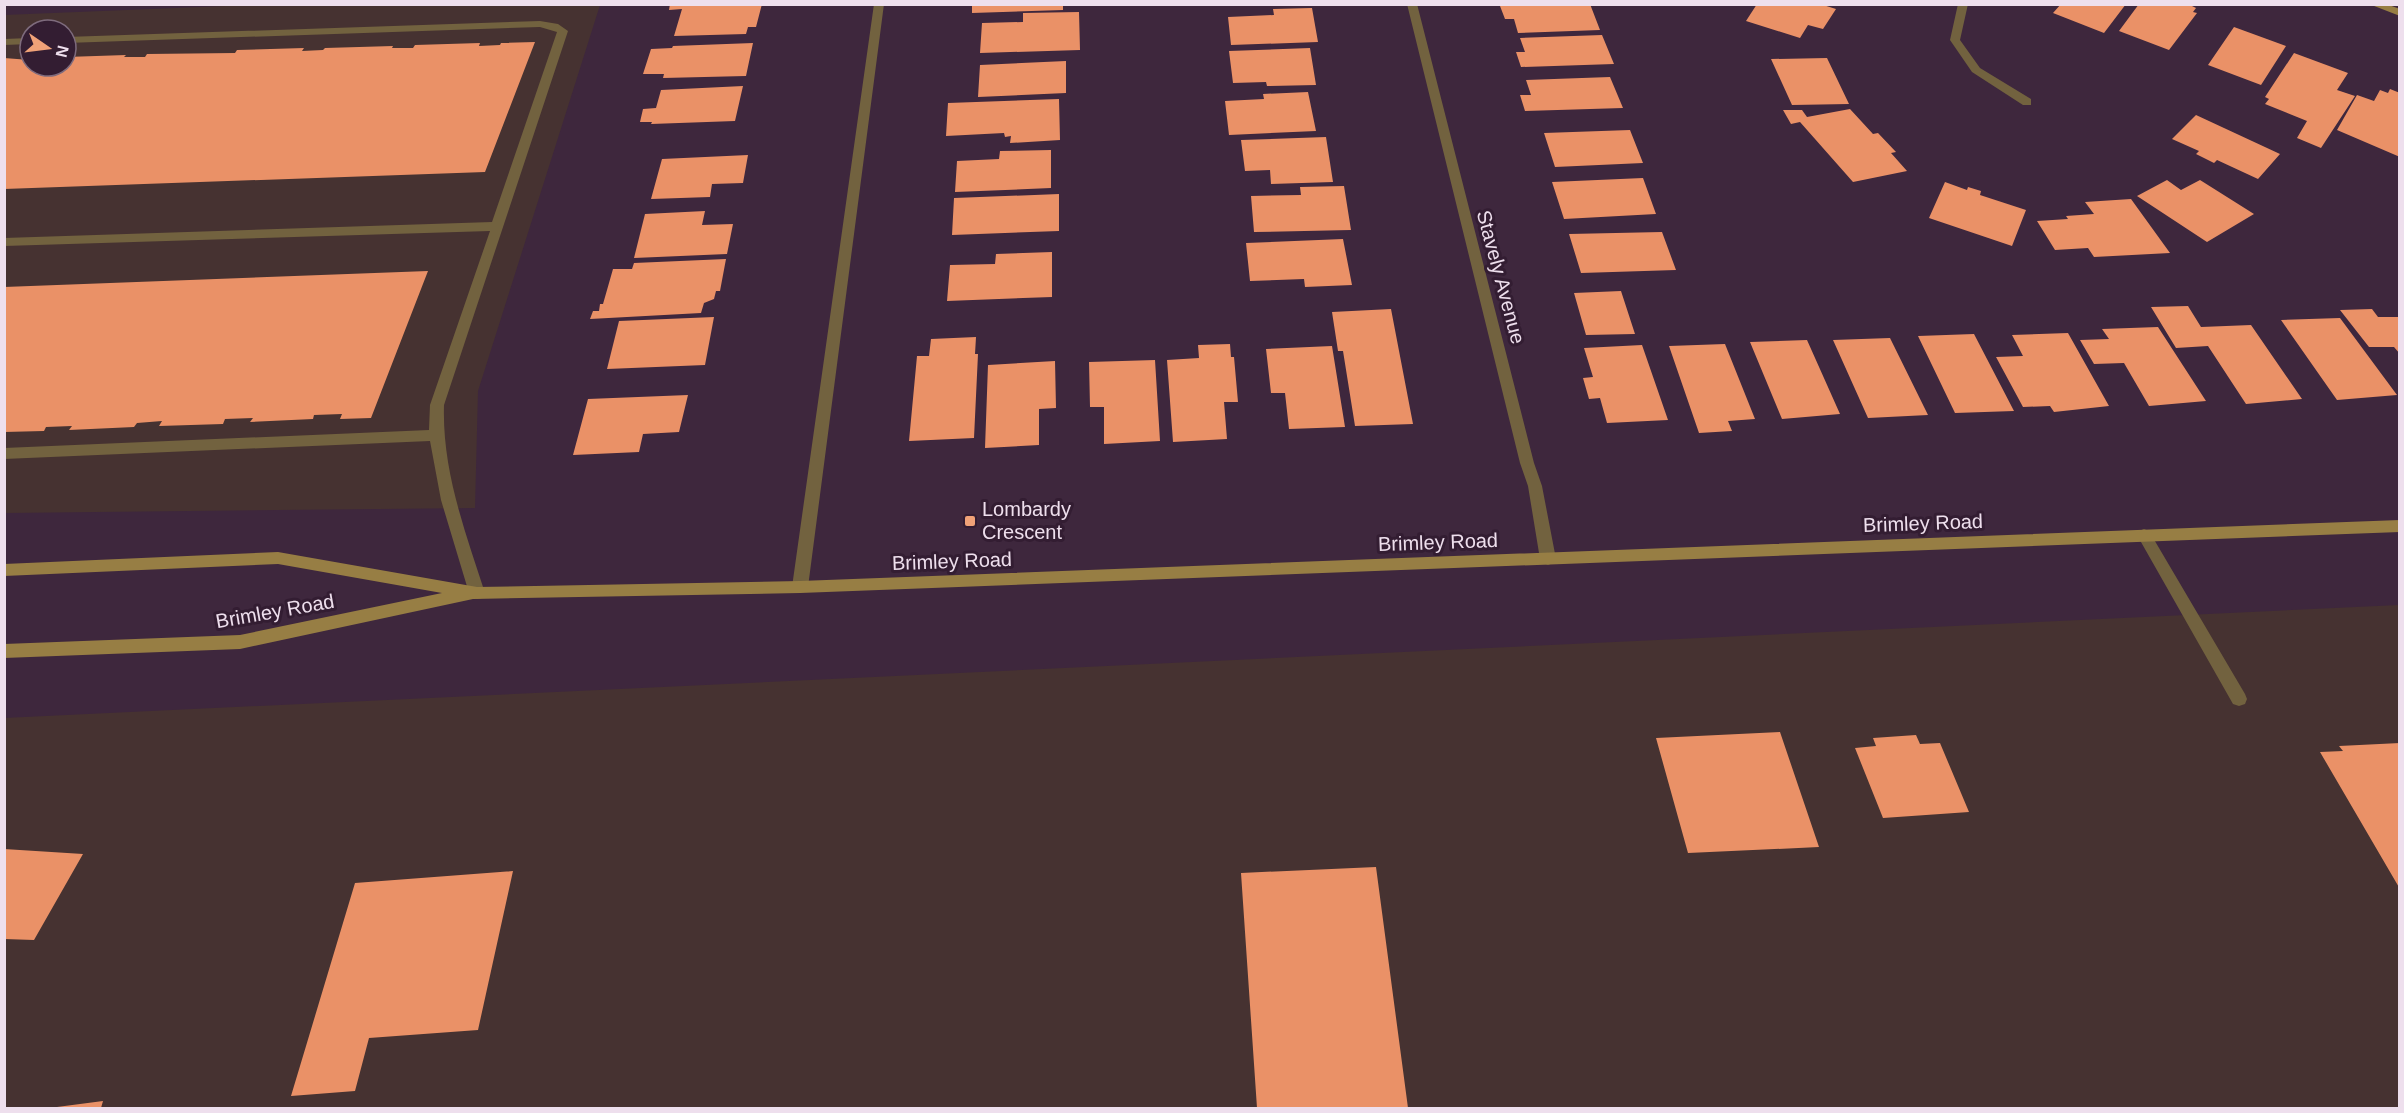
<svg xmlns="http://www.w3.org/2000/svg" width="2404" height="1113" font-family="Arial,sans-serif">
  <style>
    .industrial { fill: #463231; fill-rule: evenodd }
    .building { fill: #ea9167 }
    .lines { fill: none; stroke-linecap: round; stroke-linejoin: round }
    .lane { fill: #72623f; fill-rule: evenodd }
    .street { fill: #72623f; fill-rule: evenodd }
    .secondary { fill: #977e44; fill-rule: evenodd }
    .poi-dot { fill: #f0a278; stroke: #331d32; stroke-width: 2 }
    .labels { text-anchor: middle; stroke-width: 6; stroke-linejoin: round; paint-order: stroke }
    .street-label { font-size: 20px; fill: #eedfed; stroke: #331d32 }
    .poi-label { font-size: 20px; fill: #eedfed; stroke: #331d32; text-anchor: start }
  </style>
  <rect width="100%" height="100%" fill="#3e273d"/>
  <!-- industrial -->
  <path class="industrial" d="M277,4L600,5L478,391L475,508L5,513L4,15ZM30,30H66V66H30Z
    M2399,605V1108H5L4,718Z"/>
  <!-- building -->
  <path class="building" d="M670,4L687,5L762,4L756,27H748L746,34L674,36L682,9L669,10Z
    M972,4H1063V10L972,13Z
    M1509,4H1590L1600,30L1518,33L1514,19H1505L1500,6Z
    M1757,4H1820L1836,9L1823,29L1808,25L1800,38L1746,21Z
    M2061,4H2126L2104,33L2053,13Z
    M2139,4H2188L2196,8L2193,12L2197,13L2169,50L2119,31Z
    M1312,8L1318,42L1231,45L1228,17L1274,15L1273,9Z
    M1079,12L1080,50L980,53L982,23L1023,22V13Z
    M2234,27L2286,46L2261,85L2208,65Z
    M1602,35L1614,64L1521,67L1516,52H1525L1520,38Z
    M535,42L485,172L4,189V58L30,60V66H66V57L126,55L124,57H145L147,54L235,53L237,50L304,48L302,51L323,50L325,48L393,46L392,48H413L415,45L480,43L479,46L500,45L501,43Z
    M753,43L746,76L663,78L664,74H643L651,49L672,48L673,46Z
    M1310,48L1316,85L1267,86L1266,82L1233,83L1229,51Z
    M2294,53L2348,73L2337,90L2355,96L2321,148L2297,138L2307,121L2265,104L2269,99L2265,97Z
    M1827,58L1849,104L1792,105L1771,59Z
    M1066,61V93L978,97L980,65Z
    M1610,77L1623,108L1525,111L1520,95H1531L1526,80Z
    M743,86L735,121L651,124L652,122H640L643,109L656,108L661,90Z
    M2390,89L2400,93V157L2337,130L2357,95L2374,101L2380,90L2388,93Z
    M1308,92L1316,131L1229,135L1225,101L1264,99L1263,94Z
    M1059,99L1060,140L1010,143L1011,136L1005,137L1004,133L946,136L948,103Z
    M1850,109L1873,134L1878,133L1896,152L1891,153L1907,171L1853,182L1800,122L1791,124L1783,110H1802L1807,117Z
    M2196,115L2280,154L2258,179L2217,160L2214,163L2196,154L2199,151L2172,139Z
    M1630,130L1643,163L1555,167L1544,133Z
    M1326,137L1333,182L1271,184L1270,170L1245,171L1241,140Z
    M1051,150V188L955,192L957,161L999,159L1000,151Z
    M748,155L743,183L712,184L710,197L651,199L662,159Z
    M1643,178L1656,214L1564,219L1552,182Z
    M2167,180L2181,190L2200,180L2254,214L2207,242L2137,196Z
    M1945,182L1967,190L1968,187L1981,191L1980,195L2026,210L2012,246L1929,218Z
    M1344,186L1351,230L1254,232L1251,196L1301,195L1300,187Z
    M1059,194V231L952,235L954,198Z
    M2131,199L2170,253L2094,257L2088,248L2055,250L2037,221L2068,219L2066,216L2094,214L2085,202Z
    M705,211L702,225L733,224L727,254L634,258L645,214Z
    M1662,232L1676,270L1581,273L1569,234Z
    M1343,239L1352,285L1305,287L1304,279L1250,281L1246,243Z
    M1052,252V297L947,301L950,265L995,264L996,254Z
    M726,259L720,291H716L714,299L704,303L701,313L590,319L593,311H599L600,304H603L613,269H632L634,263Z
    M428,271L371,418L340,419L342,414L314,415L313,419L250,422L253,418L225,419L223,424L159,426L162,421L137,423L134,427L69,430L72,426L46,427L44,431L4,432V287Z
    M1621,291L1635,334L1586,335L1574,293Z
    M2188,306L2201,327L2251,325L2302,399L2246,404L2208,346L2176,348L2151,307Z
    M1391,309L1413,424L1355,426L1343,351H1338L1332,312Z
    M2372,309L2378,317H2400V354L2394,347H2369L2340,310Z
    M714,317L705,365L607,369L619,321Z
    M2340,318L2397,395L2337,400L2281,320Z
    M2158,327L2206,401L2149,406L2124,363L2094,364L2080,340L2109,339L2102,329Z
    M2068,333L2109,406L2054,412L2050,406L2023,407L1996,357L2023,356L2012,335Z
    M1974,334L2014,411L1955,413L1918,336Z
    M976,337L975,354H978L974,438L909,441L917,356H929L931,339Z
    M1890,338L1928,415L1868,418L1833,340Z
    M1807,340L1840,414L1782,419L1750,342Z
    M1230,344L1231,357H1234L1238,402H1224L1227,439L1173,442L1167,360L1199,358L1198,345Z
    M1725,344L1755,419L1728,421L1732,431L1699,433L1669,346Z
    M1642,345L1668,420L1607,423L1600,398L1589,399L1583,378L1593,377L1584,348Z
    M1332,346L1345,427L1289,429L1285,393H1271L1266,349Z
    M1155,360L1160,441L1104,444V407H1090L1089,362Z
    M1055,361L1056,408L1039,409V445L985,448L988,365Z
    M688,395L679,432L643,434L639,452L573,455L588,399Z
    M1780,732L1819,847L1688,853L1656,738Z
    M1916,735L1920,744L1940,743L1969,812L1883,818L1855,748L1876,746L1873,738Z
    M2400,743V889L2320,752L2343,751L2339,746Z
    M4,849L83,854L34,940L4,939Z
    M1376,867L1408,1108H1257L1241,873Z
    M513,871L478,1030L369,1038L355,1091L291,1096L355,883Z
    M103,1101L101,1108H58L57,1107Z"/>
  <g class="lines">
    <!-- lane -->
    <path class="lane" d="M540,21L558,24L568,31L444,405C442,471 465,531 485,593L482,598L477,599L472,598L469,593L441,500L430,441L4,459V448L429,430L430,405L490,231L4,246V238L492,222L557,32L540,27L66,43V37Z
      M30,38V44L4,45V39Z
      M2144,529L2149,531L2245,694L2247,699L2245,704L2239,706L2233,704L2137,535L2139,531Z"/>
    <!-- street -->
    <path class="street" d="M874,4H884L808,587L805,591L800,593L795,591L792,587Z
      M1407,4H1417L1534,463L1542,486L1556,559L1553,563L1548,565L1543,563L1540,559L1528,486L1520,463Z
      M1958,4H1968L1960,40L1980,68L2031,99V105H2023L1972,72L1950,40Z"/>
    <!-- secondary -->
    <path class="secondary" d="M2369,4H2386L2400,9V16Z
      M2400,520V532L800,593L473,599L240,649L4,658V644L240,635L442,593L278,564L4,576V564L278,552L477,587L800,581Z"/>
  </g>
  <!-- markers -->
  <rect class="poi-dot" x="964" y="515" width="12" height="12" rx="3"/>
  <g class="labels">
    <!-- street labels -->
    <g class="street-label">
      <text transform="translate(1501 277) rotate(75)" y="7">Stavely Avenue</text>
      <text transform="translate(1923 523) rotate(-2)" y="7">Brimley Road</text>
      <text transform="translate(1438 542) rotate(-2)" y="7">Brimley Road</text>
      <text transform="translate(952 561) rotate(-2)" y="7">Brimley Road</text>
      <text transform="translate(275 611) rotate(-10)" y="7">Brimley Road</text>
    </g>
    <!-- poi labels -->
    <g class="poi-label">
      <text x="982" y="516">Lombardy<tspan x="982" dy="23">Crescent</tspan></text>
    </g>
  </g>
  <!-- border -->
  <rect width="2404" height="1113" fill="none" stroke="#eedfed" stroke-width="12"/>
  <!-- north arrow -->
  <g transform="translate(48 48) rotate(104)"><circle r="28" fill="#331d32" stroke="#7e6b7d" stroke-width="1.5"/>
  <path d="M0-4.5L10 22L0 15L-10 22Z" fill="#f0a278"/>
  <text y="-9" font-size="16" font-weight="bold" text-anchor="middle" fill="#eedfed">N</text>
  </g>
</svg>
